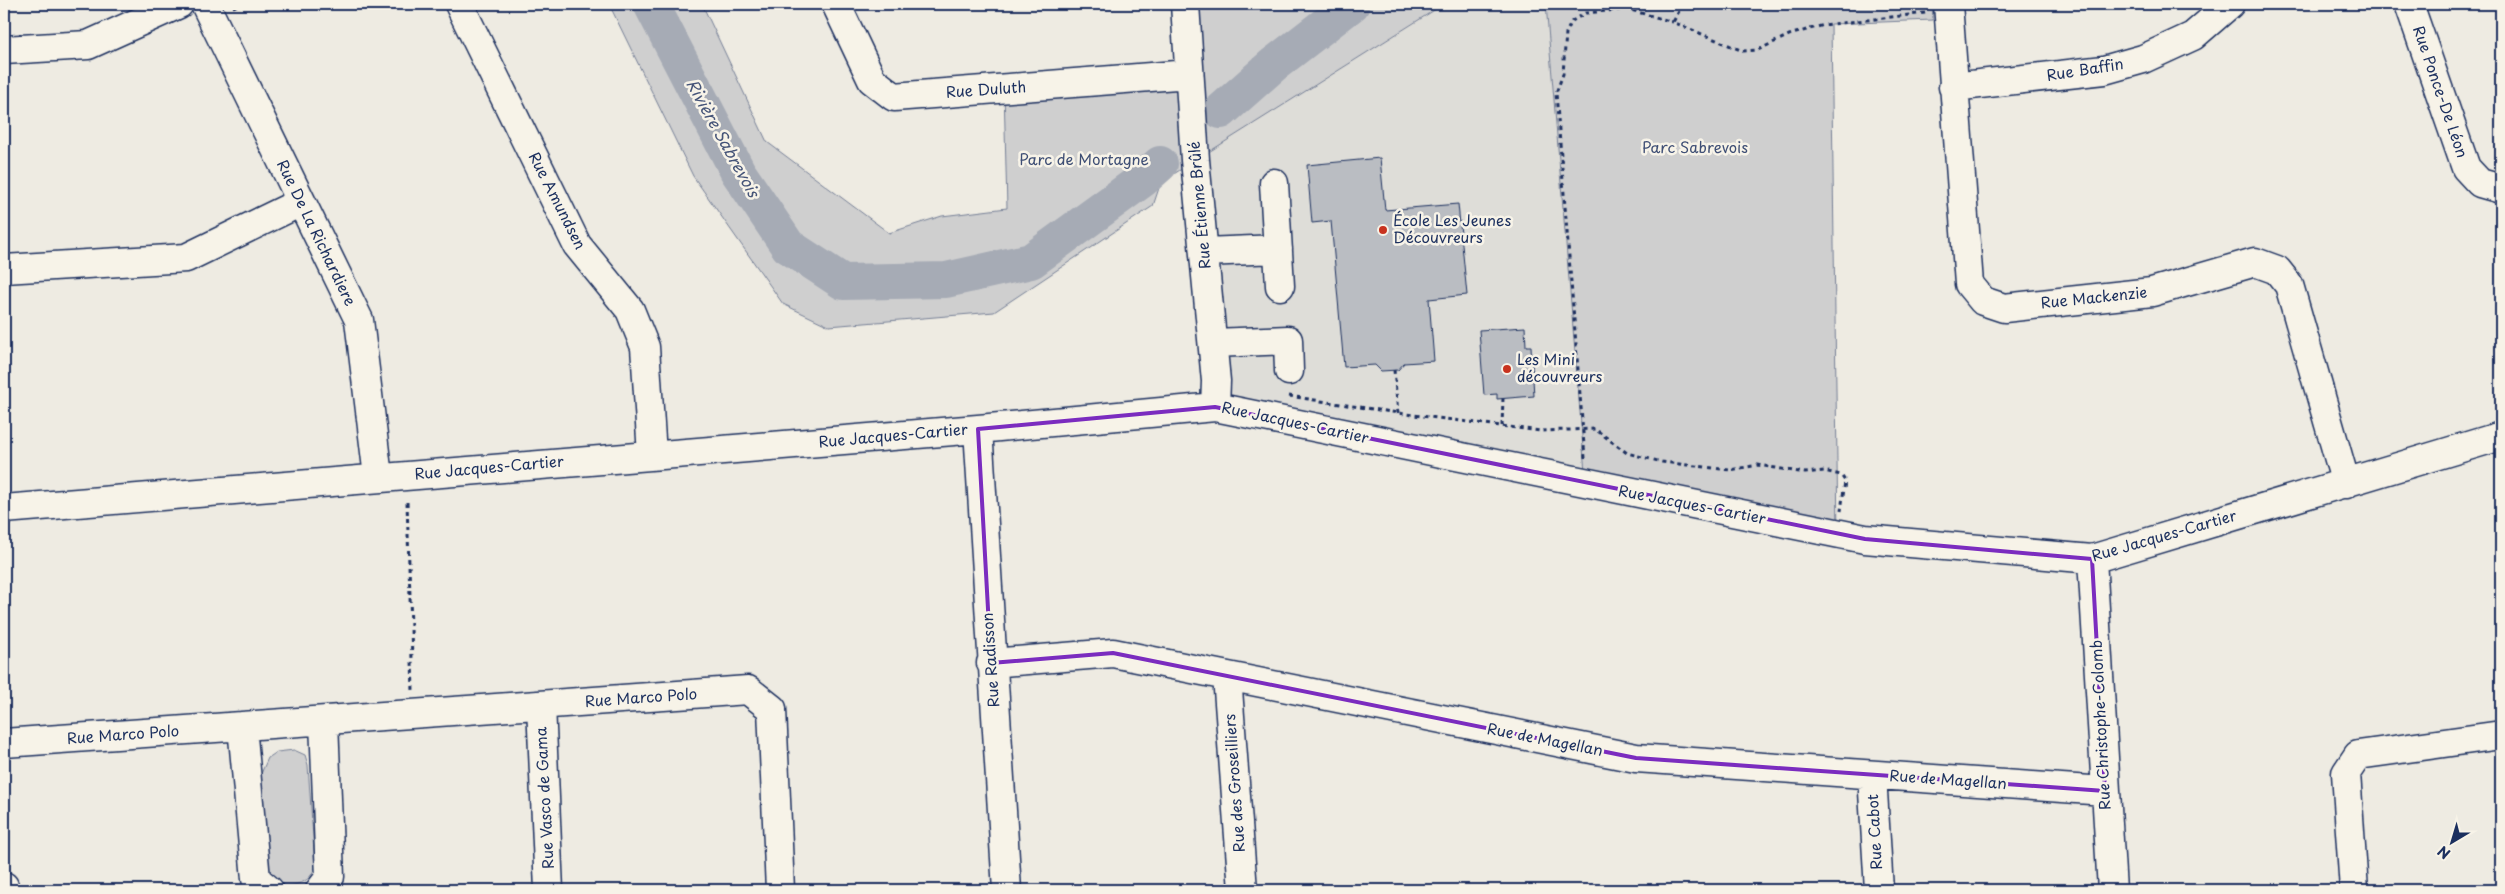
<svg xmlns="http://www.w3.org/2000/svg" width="2505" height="894" font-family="'Playpen Sans',sans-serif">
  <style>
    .built { fill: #deddd8 }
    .green { fill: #cfcfcf; stroke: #757f96 }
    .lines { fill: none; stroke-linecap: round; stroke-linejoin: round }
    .river { stroke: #a6abb5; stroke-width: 36 }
    .building { fill: #babdc2; stroke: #1b2f5e }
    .minor-casing { stroke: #1b2f5e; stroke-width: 31 }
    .path { stroke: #1b2f5e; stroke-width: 3; stroke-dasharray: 4 4; stroke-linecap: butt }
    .minor { stroke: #f7f3e8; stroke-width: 28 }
    .marked { fill: none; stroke: #7b2cbf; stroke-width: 4; stroke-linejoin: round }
    .poi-dot { fill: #c8321e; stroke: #f7f3e8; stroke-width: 2 }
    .labels { text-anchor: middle; stroke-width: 5; stroke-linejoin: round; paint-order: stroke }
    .street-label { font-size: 15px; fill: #1b2f5e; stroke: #f7f3e8 }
    .park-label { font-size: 15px; fill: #3f4f75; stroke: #f7f3e8 }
    .poi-label { font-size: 15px; fill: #1b2f5e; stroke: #f7f3e8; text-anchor: start }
    .water-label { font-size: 16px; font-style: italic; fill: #455478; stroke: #f7f3e8 }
  </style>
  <rect width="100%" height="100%" fill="#eeebe2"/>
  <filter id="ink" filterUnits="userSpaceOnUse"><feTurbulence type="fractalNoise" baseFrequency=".02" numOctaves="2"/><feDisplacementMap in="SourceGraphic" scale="10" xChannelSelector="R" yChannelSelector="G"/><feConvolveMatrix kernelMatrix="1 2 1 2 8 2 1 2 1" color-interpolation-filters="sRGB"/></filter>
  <g filter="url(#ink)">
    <!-- built -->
    <path class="built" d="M1444,4H1546L1586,484L1215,407L1195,160Z"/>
    <!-- green -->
    <path class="green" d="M609,4H702L767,142L889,233L942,216L1007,208L1004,89L1189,74L1186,8L1204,4H1444L1161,182L1153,206L994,312L829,326L783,304L693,176Z
      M1546,4H1932L1933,20L1831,24L1838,534L1586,484Z
      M294,750L305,755L308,765L315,867C310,882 301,883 287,887L276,881L269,870L260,776L268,758L277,752Z"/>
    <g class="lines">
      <!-- river -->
      <path class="river" d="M651,4L738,172L788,246L843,282L946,280L1031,261L1142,180L1160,164
        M1221,111L1273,65L1352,4"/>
    </g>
    <!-- building -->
    <path class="building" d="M1380,158L1385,210L1458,204L1467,295L1429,299L1434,361L1404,363L1398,370L1381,371L1375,365L1344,367L1331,221L1312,223L1307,165Z
      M1525,327L1526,346H1531L1534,396L1497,399V394L1484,395L1479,330Z"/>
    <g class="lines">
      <defs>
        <path id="minor" d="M205,4L359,320L378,477
          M459,4L577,245L630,310L645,347L652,455
          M836,4L872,80L894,97L1189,74
          M1185,4L1195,160L1216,381L1215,407
          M1948,4L1969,284L1983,301L2004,308L2152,292L2255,262L2277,270L2289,285L2346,484
          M2409,4L2466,168L2480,183L2501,189
          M4,50L88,45L179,4
          M1953,87L2104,70L2143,59L2193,36L2230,4
          M1274,183L1280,286
          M1204,252L1278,249
          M4,269L186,258L301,202
          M1213,343L1288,340L1289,371
          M978,429L1007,890
          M4,509L978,429L1215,407L1865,539L2092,559L2501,436
          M2092,559L2112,890
          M991,663L1113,653L1636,758L2105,791
          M1227,676L1243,890
          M541,705L549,890
          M242,726L256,879L269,890
          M4,743L748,690L772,709L780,890
          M1872,775L1879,890
          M4,886L5,890
          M320,890L330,877L324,721
          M2354,890L2346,773L2358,755L2501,735"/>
      </defs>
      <!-- minor casing -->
      <use href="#minor" class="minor-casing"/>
      <!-- path -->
      <path class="path" d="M1683,4L1673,22L1743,51L1758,50L1789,35L1824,25L1926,13
        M233,7L240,4
        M1394,370L1398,413
        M1289,396L1398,413L1541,431L1595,429L1627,453L1662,462L1730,470L1758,465L1805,473L1824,471L1841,475L1845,481L1841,511
        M1502,426L1503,398
        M1585,458L1556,93L1563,74L1566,33L1572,21L1586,13L1627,9L1673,22
        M407,502L413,691"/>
      <!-- minor -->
      <use href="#minor" class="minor"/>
    </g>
  </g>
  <!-- marked area -->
  <path class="marked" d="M1215,407L1865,539L2092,559L2105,791L1636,758L1113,653L991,663L978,429Z"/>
  <!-- markers -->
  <g class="poi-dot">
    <circle cx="1383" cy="230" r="5"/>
    <circle cx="1507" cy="369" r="5"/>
  </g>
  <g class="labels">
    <!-- street labels -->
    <g class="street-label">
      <text transform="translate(2085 70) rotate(-9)" y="5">Rue Baffin</text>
      <text transform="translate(986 90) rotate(-4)" y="5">Rue Duluth</text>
      <text transform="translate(2440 92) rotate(71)" y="5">Rue Ponce-De Léon</text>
      <text transform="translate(557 201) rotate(63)" y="5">Rue Amundsen</text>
      <text transform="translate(1200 205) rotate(-95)" y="5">Rue Étienne Brûlé</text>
      <text transform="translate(316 233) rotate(64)" y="5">Rue De La Richardiere</text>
      <text transform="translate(2094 298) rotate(-6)" y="5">Rue Mackenzie</text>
      <text transform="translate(1295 423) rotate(12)" y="5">Rue Jacques-Cartier</text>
      <text transform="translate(893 436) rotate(-5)" y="5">Rue Jacques-Cartier</text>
      <text transform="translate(489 468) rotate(-5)" y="5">Rue Jacques-Cartier</text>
      <text transform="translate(1692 505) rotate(11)" y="5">Rue Jacques-Cartier</text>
      <text transform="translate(2164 536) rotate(-16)" y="5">Rue Jacques-Cartier</text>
      <text transform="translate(991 660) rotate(-94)" y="5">Rue Radisson</text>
      <text transform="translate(641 698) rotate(-4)" y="5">Rue Marco Polo</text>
      <text transform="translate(2101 725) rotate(-93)" y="5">Rue Christophe-Colomb</text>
      <text transform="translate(123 735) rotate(-4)" y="5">Rue Marco Polo</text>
      <text transform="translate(1545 740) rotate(11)" y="5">Rue de Magellan</text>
      <text transform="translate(1948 780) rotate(4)" y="5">Rue de Magellan</text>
      <text transform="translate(1235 783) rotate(-94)" y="5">Rue des Groseilliers</text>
      <text transform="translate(545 798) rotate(-93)" y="5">Rue Vasco de Gama</text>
      <text transform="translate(1875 832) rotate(-93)" y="5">Rue Cabot</text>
    </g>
    <!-- park labels -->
    <g class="park-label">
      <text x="1695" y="153">Parc Sabrevois</text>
      <text x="1084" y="165">Parc de Mortagne</text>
    </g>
    <!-- poi labels -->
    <g class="poi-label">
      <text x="1393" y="226">École Les Jeunes<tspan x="1393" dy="17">Découvreurs</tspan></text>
      <text x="1517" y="365">Les Mini<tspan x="1517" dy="17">découvreurs</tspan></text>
    </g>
    <!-- water labels -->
    <g class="water-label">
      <text transform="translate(723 138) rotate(61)" y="6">Rivière Sabrevois</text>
    </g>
  </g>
  <!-- margin -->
  <rect width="2505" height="894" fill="none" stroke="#f7f3e8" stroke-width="20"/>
  <rect x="10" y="10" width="2485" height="874" fill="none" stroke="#1b2f5e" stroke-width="2" filter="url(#ink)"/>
  <!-- north arrow -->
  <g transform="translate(2452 842) rotate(218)" stroke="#f7f3e8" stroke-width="4" paint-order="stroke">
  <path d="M0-4L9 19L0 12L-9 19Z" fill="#1b2f5e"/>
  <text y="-8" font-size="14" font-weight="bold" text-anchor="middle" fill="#1b2f5e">N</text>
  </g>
</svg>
